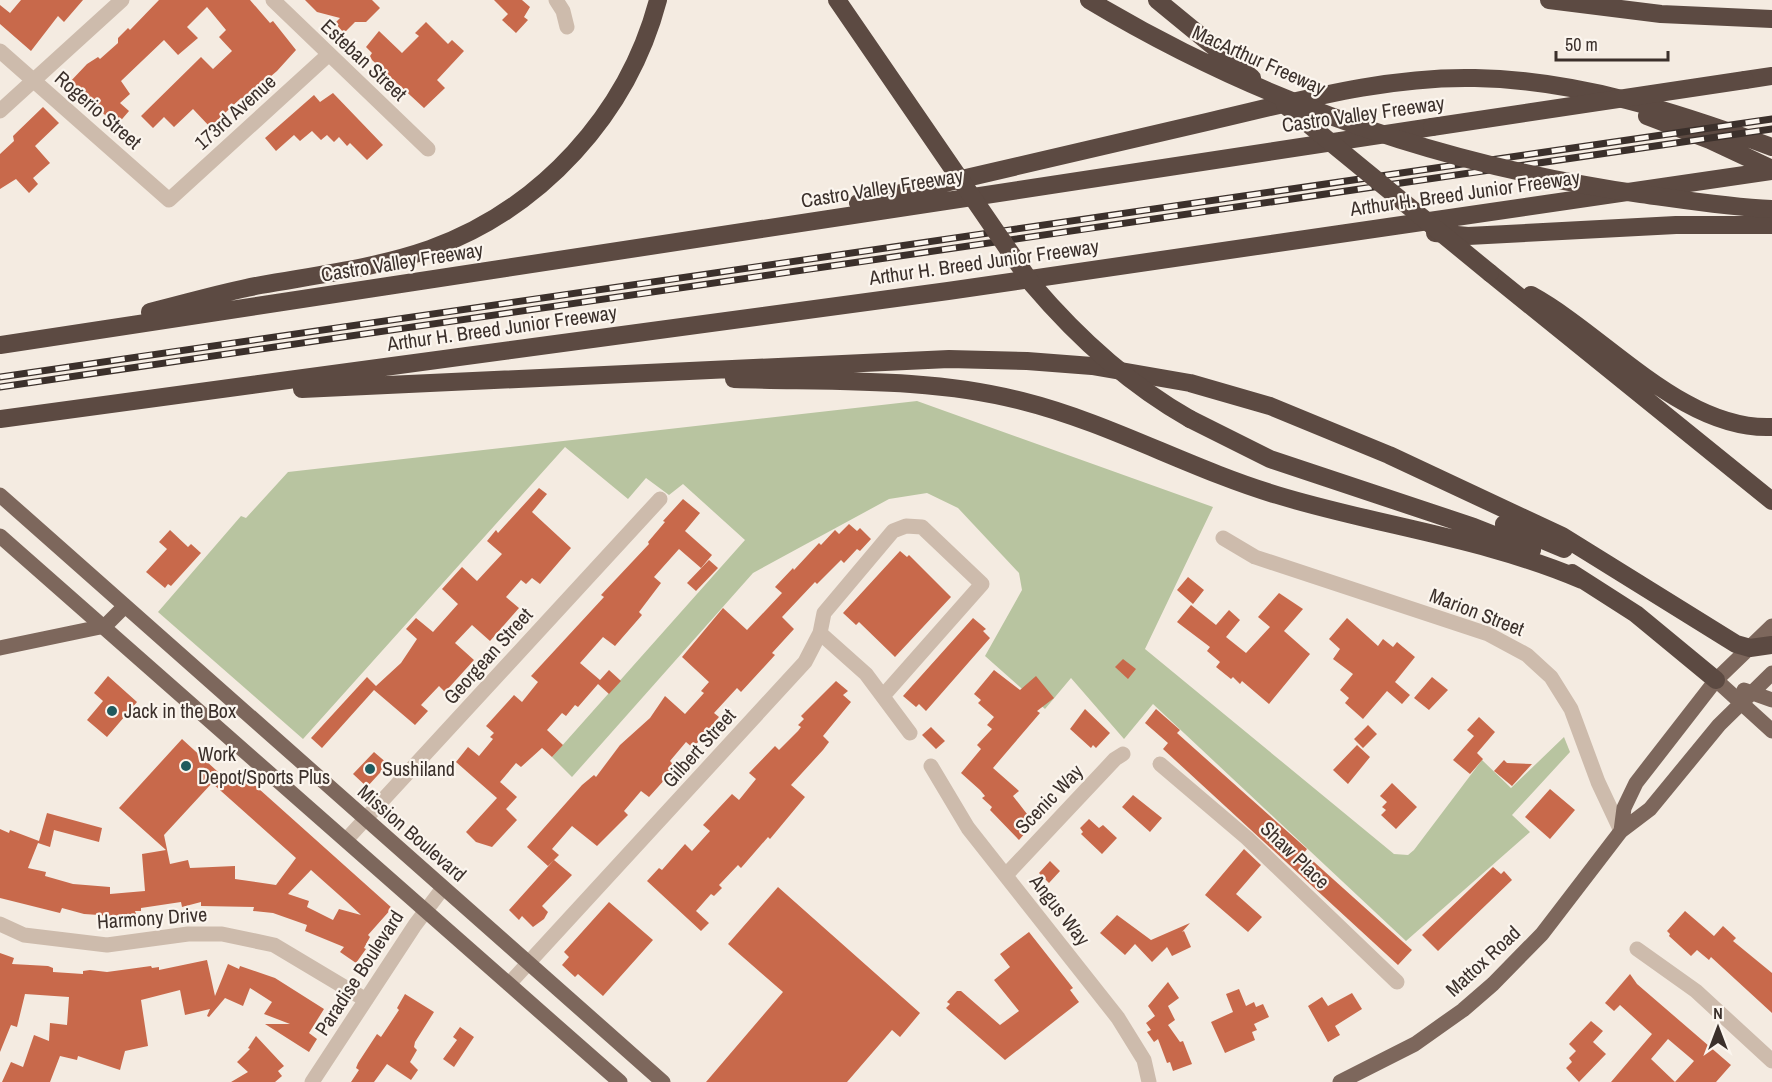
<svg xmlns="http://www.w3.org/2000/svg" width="1772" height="1082" font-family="'Archivo Narrow',sans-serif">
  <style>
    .green { fill: #b8c4a0 }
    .building { fill: #c8694b; fill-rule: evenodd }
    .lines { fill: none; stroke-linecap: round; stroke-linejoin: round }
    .minor { stroke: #cdbbac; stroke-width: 15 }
    .primary { stroke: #7d675c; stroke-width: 15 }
    .motorway { stroke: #5c4a42; stroke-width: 18 }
    .rail-casing { stroke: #3b302b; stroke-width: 7 }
    .rail { stroke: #fbf5ee; stroke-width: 4.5; stroke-dasharray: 14; stroke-linecap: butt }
    .motorway-bridge { stroke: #5c4a42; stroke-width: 18 }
    .poi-dot { fill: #1f5a5e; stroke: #fbf5ee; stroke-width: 2 }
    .labels { text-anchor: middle; stroke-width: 4.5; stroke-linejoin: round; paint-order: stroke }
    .street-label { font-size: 20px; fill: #3b302b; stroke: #fbf5ee }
    .poi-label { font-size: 20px; fill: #3b302b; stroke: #fbf5ee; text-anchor: start }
  </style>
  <rect width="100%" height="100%" fill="#f4ebe1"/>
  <!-- green -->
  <path class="green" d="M917,401L1213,507L1145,649L1394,854L1408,855L1414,850L1482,760L1511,788L1564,737L1570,752L1512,815L1530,832L1406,941L1153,704L1124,739L1071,678L1045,709L985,656L1022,590L1019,573L958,508L927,493L889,499L753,573L572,777L552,757L745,540L683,484L669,495L646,478L628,499L565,447L303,739L158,612L241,516L246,518L288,472Z"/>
  <!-- building -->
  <path class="building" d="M21,0H83L64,22L58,16L31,51L0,24V5L10,13Z
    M159,0H250L270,23L273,21L296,50L277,71L243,100L241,98L210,127L193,109L174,127L164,117L153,128L141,116L201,57L213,69L232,51L219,37L226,30L207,7L187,27L198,38L178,55L164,40L121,81L130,94L120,103L129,111L117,125L68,84L87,64L98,57L100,59L118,43V38L128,28L130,30Z
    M305,0H372L380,8L366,22H355L344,33L335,23L340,18L317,12Z
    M494,0H522L530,7L524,17L528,20L516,33L502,20L508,14Z
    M426,22L448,44L452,40L464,51L437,80L445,88L424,108L372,60L370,56L372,53L366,47L379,31L402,53L419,36L415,33Z
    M333,93L383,145L367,160L350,143L347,146L339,137L334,142L327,135L321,140L312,131L300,141L294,135L276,151L265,138L314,95L320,102Z
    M43,107L59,123L35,146L50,163L33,178L38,184L29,193L16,179L0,189V154L14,141L13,136Z
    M539,488L547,494L532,512L571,548L540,584L532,578L526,584L521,580L506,597L519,608L490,641L472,625L455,643L474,660L445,692L439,686L421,705L428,711L415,725L374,690L322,748L311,738L367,677L376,686L401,663L417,639L406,629L416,618L433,632L458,604L442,589L462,567L477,581L502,554L487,541L496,530L498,533Z
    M683,499L700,513L685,531L712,555L701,568L679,549L654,577L661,583L639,612L642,615L615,646L603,637L580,663L600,680L609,670L621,681L609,694L598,684L578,707L575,705L566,716L562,713L547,730L563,745L552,757L542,748L521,767L516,763L500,782L517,797L506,809L517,820L492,847L476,842L466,832L497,798L456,762L468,747L479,756L493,739L490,737L494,733L486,726L514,695L522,702L538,682L531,676L604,597L601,595L649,544L648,542L665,522L663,521Z
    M849,524L857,531L860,528L871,539L860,551L857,549L844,563L841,560L817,584L815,582L782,617L794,629L772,653L775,655L741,692L737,688L714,713L719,717L693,748L686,742L670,761L676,767L649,797L641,791L624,811L628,815L597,846L572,826L552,849L559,855L548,866L527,847L582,785L594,775L596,777L620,745L650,718L665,696L685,714L704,693L701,691L709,682L682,657L723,608L747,630L782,593L775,587L793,568L794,570L819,543L821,545L835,530L839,534Z
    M170,530L188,547L191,544L201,553L171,586L168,584L165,588L146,572L167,549L159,542Z
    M900,551L907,557L909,555L951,597L895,657L859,622L856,625L843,613Z
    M709,560L718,568L696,591L687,583Z
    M1188,577L1204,590L1193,604L1177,590Z
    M1279,593L1303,609L1284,631L1310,654L1269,704L1242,681L1240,684L1233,677L1231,679L1216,667L1220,662L1207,651L1210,647L1177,622L1191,605L1216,625L1229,610L1240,620L1226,637L1246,653L1270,627L1258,617Z
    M973,618L986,629L983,631L990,638L926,711L919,704L916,707L903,696Z
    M1347,618L1378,646L1383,639L1393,647L1397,642L1415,657L1395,682L1410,695L1402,704L1387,691L1363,719L1345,703L1349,698L1340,690L1353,674L1333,659L1340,649L1329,639Z
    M1123,659L1136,669L1128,679L1115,667Z
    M994,670L1020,690L1036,676L1054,698L1037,711L1040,713L993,768L1019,791L1013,796L1034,823L1019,840L990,810L992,807L982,798L985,796L980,790L961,773L981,749L977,745L992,729L987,725L994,717L978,703L981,700L974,694Z
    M108,676L137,702L107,737L87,720L103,701L94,693Z
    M1432,677L1448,690L1429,710L1414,698Z
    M836,681L848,691L843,695L851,702L823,736L829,742L823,750L791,785L805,797L770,839L768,837L741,868L738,865L719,885L722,888L714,896L711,894L696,911L709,923L701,931L647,881L659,868L662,870L685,844L692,851L710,831L703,825L732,794L739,800L756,779L749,773L775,746L779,750L798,731L801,727L798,725L804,719L801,716Z
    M1085,709L1110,733L1096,748L1093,745L1091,748L1070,729Z
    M1156,709L1180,730L1177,733L1307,849L1304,853L1412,950L1398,965L1163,749L1168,743L1145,723Z
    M1479,717L1495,732L1477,753L1483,759L1470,774L1453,760L1474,736L1467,730Z
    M1368,725L1377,734L1363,748L1354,739Z
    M931,727L945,741L936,749L922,735Z
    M182,739L229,782L239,771L392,908L368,935L370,937L364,948L366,949L356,963L340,952L344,947L305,931L307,925L273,913L253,911L254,907L201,906V902L182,907L181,902L141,908V911H135L136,914L114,916L84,914L62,908L60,913L0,898V829L9,833L10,830L39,841L47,813L102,828L99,842L54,830L50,847L38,843L28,868L46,872L45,876L73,884L110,887V894L145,891L142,854L166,850L119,808ZM212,783L296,858L276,885L235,879V866L190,868L188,860L170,864L164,835ZM311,870L347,902L361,915L339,909L333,920L307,907L309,901L288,894Z
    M1357,745L1370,757L1348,784L1333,770Z
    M374,752L388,764L367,787L353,774Z
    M1504,760L1507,763L1532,764L1512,786L1494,771Z
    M1392,783L1417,807L1396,829L1381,815L1386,810L1382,807L1387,802L1380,796Z
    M1550,789L1575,810L1550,839L1525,817Z
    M1133,795L1162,818L1150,832L1122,807Z
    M1089,819L1099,828L1103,825L1117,838L1102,854L1081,834L1083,832L1080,828Z
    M1244,849L1261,865L1236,894L1262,917L1248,932L1205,895Z
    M554,860L572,875L542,906L548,912L544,919L533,927L522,916L519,920L509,910Z
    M1050,861L1060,871L1049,883L1039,873Z
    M1493,867L1501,874L1504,871L1512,880L1438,951L1422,935Z
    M778,887L920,1013L900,1037L892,1030L847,1082H706L783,992L728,944Z
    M609,902L653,940L603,996L578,974L575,977L562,965L569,957L564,952Z
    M1685,911L1714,936L1723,926L1736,938L1733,941L1772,973V1013L1711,957L1709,960L1697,950L1691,956L1669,936L1670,934L1667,931Z
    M1117,915L1151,940L1190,923L1182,932L1184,931L1191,947L1172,956L1167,947L1152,962L1135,944L1125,955L1100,933Z
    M1029,932L1073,988L1070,990L1079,1002L1005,1060L946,1008L950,1004L947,1002L957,991H961L1000,1025L1019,1011L994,980L1010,967L1000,954Z
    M0,953L14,958L12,964L48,966L53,968V972L83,974V971L90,970L107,972L151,966L152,968L159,967V970L207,960L215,996L228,964L239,969L240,966L275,978L324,1009L309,1033L317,1039L309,1052L265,1024H290L264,1014L272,1002L250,988L243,1006L225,998L209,1017L207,1016L210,1009L185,1015L180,990L141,1000L148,1046L125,1051L120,1070L78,1056L77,1060L60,1056L50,1082H2L11,1062L23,1067L34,1035L49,1041L50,1023L67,1025L69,997L25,994L17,1027L11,1025L0,1052Z
    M1630,974L1637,984L1731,1065L1716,1082H1675L1694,1061L1668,1039L1651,1059L1675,1082H1611L1652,1034L1620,1005L1614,1011L1605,1003Z
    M1168,982L1179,998L1168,1006L1175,1020L1168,1025L1180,1042L1183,1041L1192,1064L1173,1071L1170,1062L1167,1063L1158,1039L1154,1042L1147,1032L1151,1030L1146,1023L1155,1016L1148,1006Z
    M1239,989L1246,1006L1254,1002L1256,1007L1263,1004L1269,1017L1254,1024L1257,1030L1252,1032L1255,1040L1225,1053L1211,1022L1233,1012L1226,994Z
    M1352,993L1362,1009L1335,1026L1340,1035L1328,1042L1308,1006L1322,997L1328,1006Z
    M405,994L434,1012L415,1042L414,1047L417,1050L410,1062L418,1070L411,1080L387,1064L374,1082H351L359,1070L356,1068L358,1063L377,1034L381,1037L399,1010L397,1008Z
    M1591,1021L1603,1031L1593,1042L1606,1054L1579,1082L1566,1068L1572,1062L1569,1058L1576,1051L1569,1044Z
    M460,1027L474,1037L454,1067L443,1059L457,1040L453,1037Z
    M256,1036L284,1066L278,1071L282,1076L275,1082H231L248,1072L237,1062L250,1049L248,1048Z"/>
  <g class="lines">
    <!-- minor -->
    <path class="minor" d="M273,0L428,149
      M556,0L563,11L567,27
      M0,51L169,200L328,55
      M0,111L122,0
      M1223,538L1255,557L1488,634L1527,655L1551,677L1571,709L1598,782L1621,831
      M820,633L866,674L910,733
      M1160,764L1247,838L1397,982
      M931,766L968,828L1118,1018L1144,1060L1149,1082
      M346,840L660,499
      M1006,875L1115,759L1123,754
      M0,924L24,935L107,945L188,934H222L274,945L366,1000
      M1637,949L1696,991L1772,1061
      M509,984L805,662L820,633L824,613L893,531L906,526L922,527L982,584L883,696
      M312,1082L415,925L443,888"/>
    <!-- primary -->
    <path class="primary" d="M0,495L663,1082
      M0,536L620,1082
      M0,648L105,626L124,607
      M1716,680L1772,731
      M1744,690L1772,700
      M1621,831L1624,808L1636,783L1716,680L1772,626
      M1340,1082L1415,1044L1463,1010L1493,984L1542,934L1621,831L1650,809L1719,725L1772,673"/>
    <!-- motorway -->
    <path class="motorway" d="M1549,0L1661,14L1772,19
      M1745,80L1772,76
      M1647,116L1710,140L1772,169
      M858,203C976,176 1094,148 1211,121C1298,101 1385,76 1475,78C1578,80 1677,112 1772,147
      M1435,233L1468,236L1676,225H1772
      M1490,273L1772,501
      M1531,295C1606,336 1683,431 1772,427
      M150,312C187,303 223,292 261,285C317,275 376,268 430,249C541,209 628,114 658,0
      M0,345L1432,127
      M734,379C829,382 930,377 1022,401C1110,423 1190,469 1277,495C1379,526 1484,538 1582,580
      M302,389L949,359L1027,361L1092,366L1190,383L1270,406L1389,455L1562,536L1736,644L1750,648L1772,645
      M0,419L948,291L1772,171
      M1190,419L1270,459L1474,527L1532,550
      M1504,524L1564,549
      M1572,573L1636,614L1716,680"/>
    <defs>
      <path id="rail" d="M0,377L1772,119
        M0,387L1772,129"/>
    </defs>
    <!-- rail casing -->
    <use href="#rail" class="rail-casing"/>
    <!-- rail -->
    <use href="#rail" class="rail"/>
    <!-- motorway-bridge -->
    <path class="motorway-bridge" d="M837,0L1032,284C1077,337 1130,385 1190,419
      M1089,0C1259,102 1446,166 1641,194C1685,200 1728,207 1772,209
      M1157,0L1252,78
      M1285,105L1490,273
      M1432,127L1745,80"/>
  </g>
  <!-- markers -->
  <g class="poi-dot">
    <circle cx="112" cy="711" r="6"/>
    <circle cx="186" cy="766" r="6"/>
    <circle cx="370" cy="769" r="6"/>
  </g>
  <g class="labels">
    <!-- street labels -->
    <g class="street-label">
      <text transform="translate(364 60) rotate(43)" y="7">Esteban Street</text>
      <text transform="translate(1259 60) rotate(24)" y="7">MacArthur Freeway</text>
      <text transform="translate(98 110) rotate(41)" y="7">Rogerio Street</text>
      <text transform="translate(235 112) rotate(-42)" y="7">173rd Avenue</text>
      <text transform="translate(1363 114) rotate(-8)" y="7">Castro Valley Freeway</text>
      <text transform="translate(882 188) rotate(-9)" y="7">Castro Valley Freeway</text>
      <text transform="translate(1465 193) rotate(-8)" y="7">Arthur H. Breed Junior Freeway</text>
      <text transform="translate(402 262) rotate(-9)" y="7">Castro Valley Freeway</text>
      <text transform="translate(984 262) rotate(-8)" y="7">Arthur H. Breed Junior Freeway</text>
      <text transform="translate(502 328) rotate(-8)" y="7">Arthur H. Breed Junior Freeway</text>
      <text transform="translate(1477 612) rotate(21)" y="7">Marion Street</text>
      <text transform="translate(488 656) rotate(-48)" y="7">Georgean Street</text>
      <text transform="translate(699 748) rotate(-48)" y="7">Gilbert Street</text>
      <text transform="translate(1049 799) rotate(-46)" y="7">Scenic Way</text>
      <text transform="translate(412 833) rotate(41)" y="7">Mission Boulevard</text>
      <text transform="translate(1295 855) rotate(44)" y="7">Shaw Place</text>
      <text transform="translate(1060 910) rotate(52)" y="7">Angus Way</text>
      <text transform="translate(152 918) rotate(-4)" y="7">Harmony Drive</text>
      <text transform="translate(1483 961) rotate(-43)" y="7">Mattox Road</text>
      <text transform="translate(359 973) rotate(-57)" y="7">Paradise Boulevard</text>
    </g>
    <!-- poi labels -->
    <g class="poi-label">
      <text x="124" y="718">Jack in the Box</text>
      <text x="198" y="761">Work<tspan x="198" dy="23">Depot/Sports Plus</tspan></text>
      <text x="382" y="776">Sushiland</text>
    </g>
  </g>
  <!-- north arrow -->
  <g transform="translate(1718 1028)" stroke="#fbf5ee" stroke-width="4.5" paint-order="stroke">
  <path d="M0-4.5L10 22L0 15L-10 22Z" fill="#3b302b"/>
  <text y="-9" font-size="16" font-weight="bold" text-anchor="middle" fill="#3b302b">N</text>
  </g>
  <!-- scale -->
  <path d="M1556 51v9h112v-9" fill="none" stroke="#3b302b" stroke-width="3"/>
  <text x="1565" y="51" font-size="18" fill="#3b302b" stroke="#fbf5ee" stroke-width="4.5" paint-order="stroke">50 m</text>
</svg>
